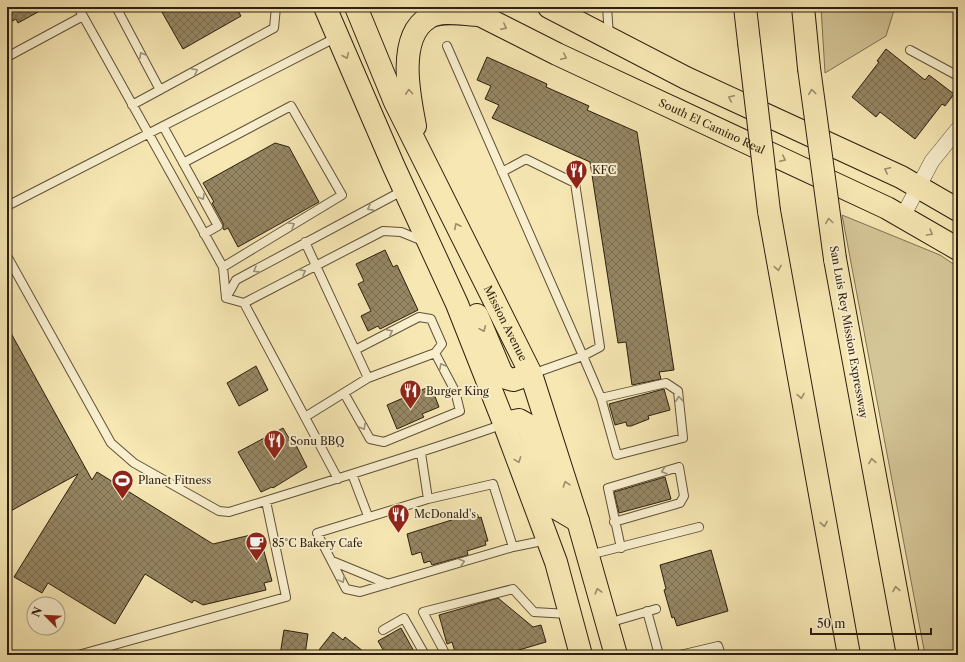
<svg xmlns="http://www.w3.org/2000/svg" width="965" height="662" font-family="'Libre Caslon Text',serif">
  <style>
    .grass { fill: #d4c597; stroke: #807253 }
    .building { fill: url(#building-cross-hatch); stroke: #2d1f0f }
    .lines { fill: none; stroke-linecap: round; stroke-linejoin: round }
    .service-casing { stroke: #5f5138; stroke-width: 10 }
    .minor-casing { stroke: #5f5138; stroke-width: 16 }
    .primary-casing { stroke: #2d1f0f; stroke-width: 24 }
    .trunk-casing { stroke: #2d1f0f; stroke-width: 24 }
    .service { stroke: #f9efce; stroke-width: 8 }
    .minor { stroke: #f9efce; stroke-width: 15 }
    .primary { stroke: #f6e7b3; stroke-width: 22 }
    .trunk { stroke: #f6e7b3; stroke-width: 22 }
    .trunk-bridge-casing { stroke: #2d1f0f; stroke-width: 24; stroke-linecap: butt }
    .trunk-bridge { stroke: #f6e7b3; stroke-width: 22 }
    .oneway { stroke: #9c8d69 }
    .oneway2 { stroke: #9d9178 }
    .labels { text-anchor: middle; stroke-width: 4; stroke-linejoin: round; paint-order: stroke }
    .street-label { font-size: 11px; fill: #2d1f0f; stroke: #f9efce }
    .poi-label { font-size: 11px; fill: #2d1f0f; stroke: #f9efce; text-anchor: start }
  </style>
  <defs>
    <pattern id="building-cross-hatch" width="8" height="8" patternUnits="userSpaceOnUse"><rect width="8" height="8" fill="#968764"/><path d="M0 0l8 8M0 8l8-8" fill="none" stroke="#7b6e51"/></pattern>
  </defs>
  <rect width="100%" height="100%" fill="#f6e7b3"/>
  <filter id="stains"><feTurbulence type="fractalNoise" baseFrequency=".005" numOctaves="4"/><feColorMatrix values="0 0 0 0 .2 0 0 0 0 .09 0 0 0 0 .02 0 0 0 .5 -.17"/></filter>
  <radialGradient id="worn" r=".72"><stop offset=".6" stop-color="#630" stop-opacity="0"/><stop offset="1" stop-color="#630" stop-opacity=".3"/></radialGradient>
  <!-- grass -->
  <path class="grass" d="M821,7H895L886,36L825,73Z
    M842,215L940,255L958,267V655H925Z"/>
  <!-- building -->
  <path class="building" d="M7,7H47L18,23L16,19L7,24Z
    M159,7H236L241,16L183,49Z
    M886,49L925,80L929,75L954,94L945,106L942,104L915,139L880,112L876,117L852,97L879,62L877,61Z
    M487,57L547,84L546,87L589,106L587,110L637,132L674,370L659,372L661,379L632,385L626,342L618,343L590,162L492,118L499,105L485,99L491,86L477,80Z
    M275,143L289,147L319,202L238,247L228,228L224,230L223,228V223L212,203L214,202L203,183Z
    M385,250L393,267L397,265L418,310L380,329L378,326L368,331L361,316L371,311L358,284L364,281L356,264Z
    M7,326L92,480L97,472L213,544L259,533L272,581L264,583L266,590L203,605L194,600L192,603L145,574L115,624L48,583L42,593L14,577L78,474L7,513Z
    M256,366L268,390L239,406L227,383Z
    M431,386L439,407L422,414L424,417L397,429L387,405Z
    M664,389L670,410L648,416L649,419L631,426H627L626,422L615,425L609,404Z
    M283,428L293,445L295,443L307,467L273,488L272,487L261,492L238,452Z
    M665,477L671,499L619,513L614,492Z
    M474,513L477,514L479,518L481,517L488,541H485L486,545L467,551L468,555L432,565L430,561L424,563L421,552L412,555L407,534Z
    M711,550L728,611L677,626L674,617L672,618L664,590L666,589L660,565Z
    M498,598L533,627L541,625L546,642L502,655H456L452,642L447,644L439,615Z
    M401,628L416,655H386L378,641Z
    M284,630L308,634L305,655H280Z
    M333,632L343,640L345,637L368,655H315Z"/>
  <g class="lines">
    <defs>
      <path id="service" d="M78,7L223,267L226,298L244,303L338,479
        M116,7L160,90
        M607,7L609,36
        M447,46L583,356L532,374
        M910,50L958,76
        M7,57L83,16
        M132,105L274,28L276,7
        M163,126L218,226L204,234
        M183,163L291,106L342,195L223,267
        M502,172L526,159L575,183L600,347L583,356L601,398L617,455L683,438L678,391L666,383L601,398
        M7,206L337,37
        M7,256L111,443L134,463L219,511L229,512C321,484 413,456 504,424
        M226,298L236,280L404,190
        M244,303L383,231L401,232L423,241
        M355,350L419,317L431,319L442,344L435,353L368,378
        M344,393L370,439L384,442L460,411L455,391L435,353
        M305,417L368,378L305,242
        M421,453L428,499
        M352,474L368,516
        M614,522L680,503L684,496L679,467L608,488L621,548
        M513,547L493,484L428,499L317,533L346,589L360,592L513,547L547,540
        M589,555L699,527
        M332,561L388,584
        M647,611L659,655
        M608,623L656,609
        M383,630L404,618L425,655
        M78,655L286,597L266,501
        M446,655L423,612L513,589L534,612L568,614
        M680,655L718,646L721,655"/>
      <path id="minor" d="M903,216L932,161L958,129"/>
      <g id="primary">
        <path d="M325,7L394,167L457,304L504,423L556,562L581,655"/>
        <path id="s1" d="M356,7L395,102L531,374L578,521L616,655"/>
        <path id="s2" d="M464,7L557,54L887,208L958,249"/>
        <path d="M549,7L686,78L901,177L958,210"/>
        <path d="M415,126C409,96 397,37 428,18C441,9 465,15 480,15"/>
        <path d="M477,315L501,372L506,378L513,380L531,374"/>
        <path d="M504,423L519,420L528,425L556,508L578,521"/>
      </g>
      <path id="trunk" d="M745,7L749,42
        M803,7L809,68
        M769,211L849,655
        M835,259L908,655"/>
    </defs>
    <!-- service casing -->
    <use href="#service" class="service-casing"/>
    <!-- minor casing -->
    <use href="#minor" class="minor-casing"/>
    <!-- primary casing -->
    <use href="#primary" class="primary-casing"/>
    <!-- trunk casing -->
    <use href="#trunk" class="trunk-casing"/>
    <!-- service -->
    <use href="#service" class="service"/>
    <!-- minor -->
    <use href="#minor" class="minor"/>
    <!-- primary -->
    <use href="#primary" class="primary"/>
    <!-- trunk -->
    <use href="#trunk" class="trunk"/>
    <defs>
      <path id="trunk-bridge" d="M749,42L769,211
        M809,68L835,259"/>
    </defs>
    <!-- trunk-bridge casing -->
    <use href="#trunk-bridge" class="trunk-bridge-casing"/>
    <!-- trunk-bridge -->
    <use href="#trunk-bridge" class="trunk-bridge"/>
  </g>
  <!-- one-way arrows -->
  <defs><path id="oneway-chevron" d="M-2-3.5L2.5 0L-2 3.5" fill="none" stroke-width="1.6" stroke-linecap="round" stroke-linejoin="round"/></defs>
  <g class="oneway">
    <use href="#oneway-chevron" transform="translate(504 27) rotate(27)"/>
    <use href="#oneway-chevron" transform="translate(346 56) rotate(67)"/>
    <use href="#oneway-chevron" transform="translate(564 57) rotate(25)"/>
    <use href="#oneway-chevron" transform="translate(409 92) rotate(-94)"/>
    <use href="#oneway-chevron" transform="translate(812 92) rotate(-97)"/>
    <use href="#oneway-chevron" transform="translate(731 98) rotate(-155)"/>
    <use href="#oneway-chevron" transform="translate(783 159) rotate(25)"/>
    <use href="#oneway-chevron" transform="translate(887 170) rotate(-155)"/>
    <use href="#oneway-chevron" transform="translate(829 221) rotate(-98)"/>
    <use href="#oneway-chevron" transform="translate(457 226) rotate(-117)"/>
    <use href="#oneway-chevron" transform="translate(930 233) rotate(30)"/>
    <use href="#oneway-chevron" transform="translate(778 268) rotate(80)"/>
    <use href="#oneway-chevron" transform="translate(483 329) rotate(66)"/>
    <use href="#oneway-chevron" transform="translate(801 396) rotate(80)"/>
    <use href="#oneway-chevron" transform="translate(518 460) rotate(70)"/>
    <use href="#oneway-chevron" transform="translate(872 461) rotate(-100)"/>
    <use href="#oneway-chevron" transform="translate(566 484) rotate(-108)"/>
    <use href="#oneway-chevron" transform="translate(824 524) rotate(80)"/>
    <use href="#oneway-chevron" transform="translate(896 589) rotate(-100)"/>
    <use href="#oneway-chevron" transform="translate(598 591) rotate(-105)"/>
  </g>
  <g class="oneway2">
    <use href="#oneway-chevron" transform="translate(142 55) rotate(-118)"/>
    <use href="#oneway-chevron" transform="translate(195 71) rotate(-28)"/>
    <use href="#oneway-chevron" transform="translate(202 197) rotate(60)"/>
    <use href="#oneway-chevron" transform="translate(370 208) rotate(152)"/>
    <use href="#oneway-chevron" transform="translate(292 225) rotate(-31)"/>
    <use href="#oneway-chevron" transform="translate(256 270) rotate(151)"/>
    <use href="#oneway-chevron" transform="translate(303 272) rotate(-28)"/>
    <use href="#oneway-chevron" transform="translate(390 332) rotate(-27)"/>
    <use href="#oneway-chevron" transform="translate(442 366) rotate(-119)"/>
    <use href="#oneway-chevron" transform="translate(679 399) rotate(-96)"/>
    <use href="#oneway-chevron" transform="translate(363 427) rotate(60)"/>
    <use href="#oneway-chevron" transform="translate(664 471) rotate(163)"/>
    <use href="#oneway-chevron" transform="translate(462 562) rotate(-16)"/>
    <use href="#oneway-chevron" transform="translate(342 580) rotate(62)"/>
  </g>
  <!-- icons -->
  <defs>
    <symbol id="restaurant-pin" viewBox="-11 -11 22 30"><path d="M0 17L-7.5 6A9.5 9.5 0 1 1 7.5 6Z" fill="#8f2418" stroke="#f9efce"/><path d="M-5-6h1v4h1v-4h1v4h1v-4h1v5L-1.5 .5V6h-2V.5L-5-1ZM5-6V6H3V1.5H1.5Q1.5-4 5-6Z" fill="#fff"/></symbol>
    <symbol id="stadium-pin" viewBox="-11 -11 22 30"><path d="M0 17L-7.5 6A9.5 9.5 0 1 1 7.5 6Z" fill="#8f2418" stroke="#f9efce"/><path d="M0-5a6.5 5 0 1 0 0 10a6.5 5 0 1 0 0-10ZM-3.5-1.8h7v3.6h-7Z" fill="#fff"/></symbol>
    <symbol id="cafe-pin" viewBox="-11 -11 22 30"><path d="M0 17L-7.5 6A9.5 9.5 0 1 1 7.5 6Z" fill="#8f2418" stroke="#f9efce"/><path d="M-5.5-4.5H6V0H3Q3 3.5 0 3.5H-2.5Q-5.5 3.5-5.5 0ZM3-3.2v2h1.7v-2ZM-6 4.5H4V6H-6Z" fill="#fff"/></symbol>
  </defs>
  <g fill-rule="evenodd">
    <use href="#restaurant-pin" x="564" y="158" width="25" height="34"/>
    <use href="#restaurant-pin" x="398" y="378" width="25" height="34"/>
    <use href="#restaurant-pin" x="262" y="428" width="25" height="34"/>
    <use href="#stadium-pin" x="110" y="468" width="25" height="34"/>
    <use href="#restaurant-pin" x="386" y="502" width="25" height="34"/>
    <use href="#cafe-pin" x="244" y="530" width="25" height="34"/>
  </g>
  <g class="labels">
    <!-- street labels -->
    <g class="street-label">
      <text dy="4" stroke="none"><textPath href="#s2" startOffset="275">South El Camino Real</textPath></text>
      <text dy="4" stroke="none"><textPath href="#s1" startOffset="350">Mission Avenue</textPath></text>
      <text transform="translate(849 332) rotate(80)" y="4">San Luis Rey Mission Expressway</text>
    </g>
    <!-- poi labels -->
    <g class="poi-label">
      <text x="592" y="174">KFC</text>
      <text x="426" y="395">Burger King</text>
      <text x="290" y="445">Sonu BBQ</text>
      <text x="138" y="484">Planet Fitness</text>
      <text x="414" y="518">McDonald's</text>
      <text x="272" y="547">85°C Bakery Cafe</text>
    </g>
  </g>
  <!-- margin -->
  <rect width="965" height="662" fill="none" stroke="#f6e7b3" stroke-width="24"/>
  <rect x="8" y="8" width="949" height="646" fill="none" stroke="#2d1f0f" stroke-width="2"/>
  <rect x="12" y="12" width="941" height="638" fill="none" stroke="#2d1f0f"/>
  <!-- north arrow -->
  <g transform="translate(46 616) rotate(294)"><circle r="19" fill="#f9efce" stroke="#a79c82"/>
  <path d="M0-3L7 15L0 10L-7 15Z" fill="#8f2418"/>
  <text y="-6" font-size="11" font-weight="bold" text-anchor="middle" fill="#2d1f0f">N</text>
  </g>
  <!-- scale -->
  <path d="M811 628v6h120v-6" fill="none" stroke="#2d1f0f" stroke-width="2"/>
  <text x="817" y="628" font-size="12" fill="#2d1f0f" stroke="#f9efce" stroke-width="3" paint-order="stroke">50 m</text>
  <rect width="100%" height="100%" filter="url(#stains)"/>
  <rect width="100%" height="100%" fill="url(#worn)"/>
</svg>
